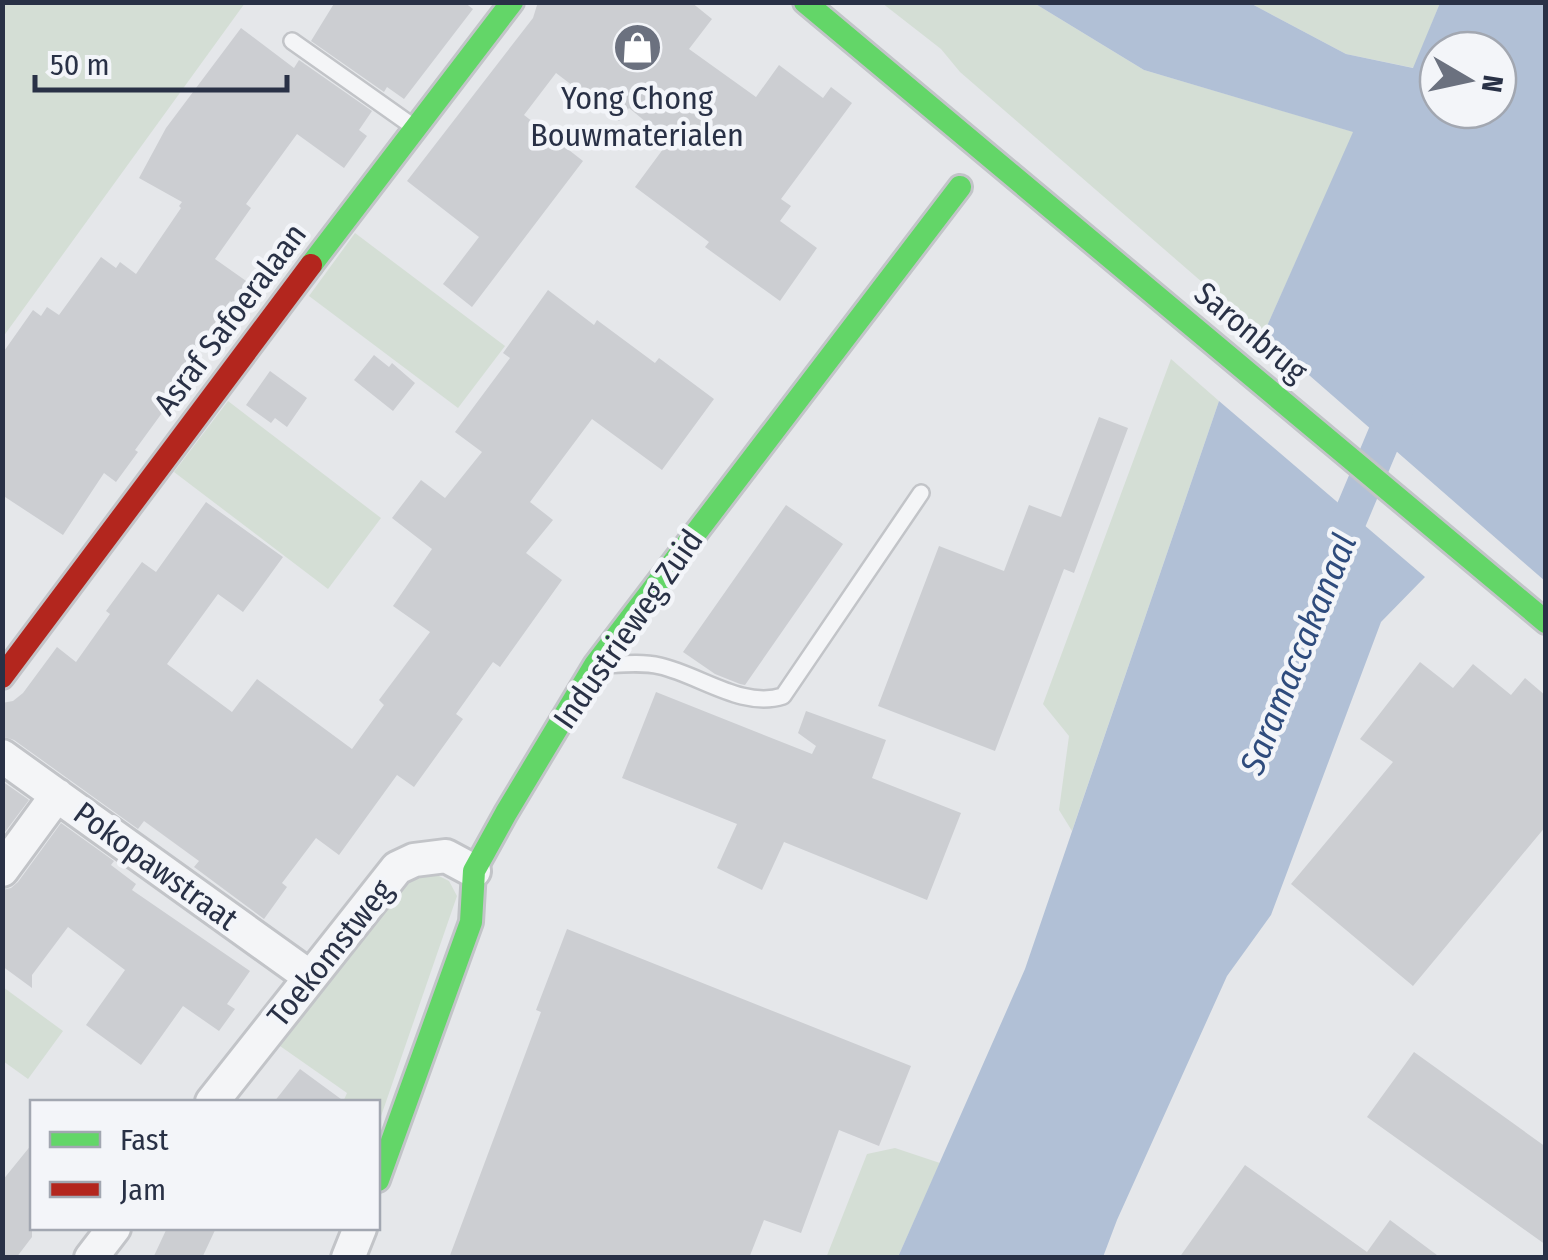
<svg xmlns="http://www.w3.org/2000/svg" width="1548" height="1260" font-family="'Fira Sans Condensed',sans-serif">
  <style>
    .green { fill: #d4ded5 }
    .water { fill: #b1c0d6; fill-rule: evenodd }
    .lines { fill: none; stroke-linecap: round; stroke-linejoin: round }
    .canal { stroke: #b1c0d6; stroke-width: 35 }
    .building { fill: #ccced2 }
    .lane-casing { stroke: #c2c4c8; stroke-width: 20 }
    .street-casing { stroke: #c2c4c8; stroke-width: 38 }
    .fast-casing { stroke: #c2c4c8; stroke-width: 28 }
    .jam-casing { stroke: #c2c4c8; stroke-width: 28 }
    .lane { stroke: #f4f5f7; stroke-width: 15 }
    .street { stroke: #f4f5f7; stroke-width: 32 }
    .fast { stroke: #63d668; stroke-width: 22 }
    .jam { stroke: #b3261e; stroke-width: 22 }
    .labels { text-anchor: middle; stroke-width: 9; stroke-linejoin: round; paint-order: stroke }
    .poi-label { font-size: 32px; fill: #293146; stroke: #f3f5f9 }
    .street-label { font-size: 32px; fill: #293146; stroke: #f3f5f9 }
    .water-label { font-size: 35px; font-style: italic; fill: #2f4c7d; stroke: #f3f5f9 }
  </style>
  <rect width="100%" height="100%" fill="#e5e7ea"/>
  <!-- green -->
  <path class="green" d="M3,2L245,3L3,337L2,3Z
    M882,3H1034L1144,70L1354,132L1263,335L960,72L941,49Z
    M1250,3H1440L1414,68L1346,54Z
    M355,233L505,346L458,408L309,296Z
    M1171,359L1219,401L1072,831L1059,810L1069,736L1043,704Z
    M228,401L381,518L328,589L174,472Z
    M435,874L449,881L457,896L378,1125V1102H343L347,1093L280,1046L398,885L416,876Z
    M3,987L63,1031L28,1079L3,1061Z
    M895,1148L940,1163L898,1257L826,1258L867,1154Z"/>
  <!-- water -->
  <path class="water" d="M1034,3H1250L1346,54L1413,68L1440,3H1545V581L1263,335L1353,132L1144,70ZM1438,50H1498V110H1438Z
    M1219,401L1425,577L1381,622L1271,915L1227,976L1117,1220L1103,1257H898L1025,969Z"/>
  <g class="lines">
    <!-- canal -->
    <path class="canal" d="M1334,556L1401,397"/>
  </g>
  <!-- building -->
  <path class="building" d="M335,2H464L473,9L404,99L387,87L384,92L311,41Z
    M538,2H691L712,19L689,49L756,97L779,65L823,98L831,87L852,103L781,199L791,206L780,221L817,248L780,301L705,247L709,242L635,187L669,141L629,108L619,121L556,73L524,115L583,161L472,307L443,284L479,237L407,181L533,18Z
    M241,28L294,68L299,60L372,111L359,130L367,136L344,168L297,134L246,204L251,208L215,259L249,283L234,304L230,301L164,398L170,402L135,450L138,452L116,482L104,473L63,535L2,495V354L33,310L41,316L47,307L59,315L101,257L116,268L120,262L136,274L181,208L179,206L182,202L139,178L166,128Z
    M548,290L594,325L597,320L655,363L659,358L714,399L662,470L592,419L530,502L553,520L526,553L562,580L500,667L493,662L456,714L463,719L414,787L397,775L339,855L316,838L282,883L287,887L264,919L194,867L199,861L144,821L138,829L14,740L2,736V703L13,701L23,693L57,647L76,662L110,614L106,611L142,562L156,572L206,502L283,557L243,612L218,594L167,664L232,712L257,679L352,749L384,705L379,700L430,632L393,606L432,549L392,518L421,480L445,498L482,452L455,432L510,358L503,353Z
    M374,355L389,367L392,363L415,383L393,411L354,380Z
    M270,371L307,398L287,427L275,418L271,423L246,405Z
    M1099,417L1128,428L1074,573L1064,569L995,751L878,706L939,546L1004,571L1029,505L1061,517Z
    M786,505L843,544L745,685L740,684L715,674L683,652Z
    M1420,662L1453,688L1473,664L1511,695L1525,678L1546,696V826L1413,986L1291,884L1393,762L1360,739Z
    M656,692L812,754L816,746L798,733L806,711L886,740L872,778L961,813L927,900L784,842L762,890L717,868L737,824L622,778Z
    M2,781L29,800L2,836Z
    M61,823L114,861L111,865L136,884L132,890L250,971L227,1004L235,1009L219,1031L183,1006L141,1065L86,1025L125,970L68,927L32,975V988L2,966V890L11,888L18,882Z
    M567,929L911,1066L879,1146L839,1130L801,1233L764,1220L749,1258H449L541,1012L536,1010Z
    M1414,1052L1546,1147V1245L1367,1117Z
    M300,1069L345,1102H274Z
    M32,1144V1237L16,1258H2V1181Z
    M1245,1165L1367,1252L1390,1220L1441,1258H1179Z
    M167,1228H216L202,1258H153Z"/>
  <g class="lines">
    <defs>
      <path id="lane" d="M292,41L411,125
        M604,665C623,664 642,662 660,666C700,675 742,709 783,696L921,493"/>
      <path id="street" d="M2,756L310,977
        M2,870L57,795
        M212,1102L397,868L414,860L446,856L474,871
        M91,1258L114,1228
        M348,1258L360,1228"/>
      <path id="fast" d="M805,2L1546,622
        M311,265L512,2
        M378,1180L471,922L474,871L506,813L595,665L960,187"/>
      <path id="jam" d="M2,677L311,265"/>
    </defs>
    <!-- lane casing -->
    <use href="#lane" class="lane-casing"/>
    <!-- street casing -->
    <use href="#street" class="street-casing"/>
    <!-- fast casing -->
    <use href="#fast" class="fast-casing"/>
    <!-- jam casing -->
    <use href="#jam" class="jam-casing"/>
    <!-- lane -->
    <use href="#lane" class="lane"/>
    <!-- street -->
    <use href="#street" class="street"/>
    <!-- fast -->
    <use href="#fast" class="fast"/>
    <!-- jam -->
    <use href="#jam" class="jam"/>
  </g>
  <!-- icons -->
  <defs>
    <symbol id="shop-disc" viewBox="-11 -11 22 22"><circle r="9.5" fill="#6b717f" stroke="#f3f5f9"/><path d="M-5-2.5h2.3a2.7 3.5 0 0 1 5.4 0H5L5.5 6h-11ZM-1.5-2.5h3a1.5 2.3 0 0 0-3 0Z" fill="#fff"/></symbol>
  </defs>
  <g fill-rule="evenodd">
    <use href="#shop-disc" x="610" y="20" width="55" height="55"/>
  </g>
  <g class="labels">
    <!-- poi labels -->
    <g class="poi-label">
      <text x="637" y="109">Yong Chong<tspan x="637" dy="37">Bouwmaterialen</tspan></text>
    </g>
    <!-- street labels -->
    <g class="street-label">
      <text transform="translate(230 319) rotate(-53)" y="11">Asraf Safoeralaan</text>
      <text transform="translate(1251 332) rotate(40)" y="11">Saronbrug</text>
      <text transform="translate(628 629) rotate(-55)" y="11">Industrieweg Zuid</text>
      <text transform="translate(156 866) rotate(36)" y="11">Pokopawstraat</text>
      <text transform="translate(330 953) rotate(-51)" y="11">Toekomstweg</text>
    </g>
    <!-- water labels -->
    <g class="water-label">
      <text transform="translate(1298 654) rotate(-68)" y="12">Saramaccakanaal</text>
    </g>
  </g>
  <!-- border -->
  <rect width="1548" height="1260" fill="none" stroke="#293146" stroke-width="10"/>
  <!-- legend -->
  <rect x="30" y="1100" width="350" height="130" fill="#f3f5f9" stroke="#a2a7b1" stroke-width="2.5"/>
  <rect x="50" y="1132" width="50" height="15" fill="#63d668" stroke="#a2a7b1" stroke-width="2.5"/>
  <text x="120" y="1150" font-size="30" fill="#293146">Fast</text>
  <rect x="50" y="1182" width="50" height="15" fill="#b3261e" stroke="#a2a7b1" stroke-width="2.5"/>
  <text x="120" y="1200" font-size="30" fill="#293146">Jam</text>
  <!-- north arrow -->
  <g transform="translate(1468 80) rotate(99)"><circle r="48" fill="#f3f5f9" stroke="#a2a7b1" stroke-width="2.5"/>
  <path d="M0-8L18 38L0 25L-18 38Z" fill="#6b717f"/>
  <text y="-15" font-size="28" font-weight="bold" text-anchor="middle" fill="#293146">N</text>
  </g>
  <!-- scale -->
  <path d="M35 75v15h252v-15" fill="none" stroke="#293146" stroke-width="5"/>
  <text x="50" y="75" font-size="30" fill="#293146" stroke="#f3f5f9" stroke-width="8" paint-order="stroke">50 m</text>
</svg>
